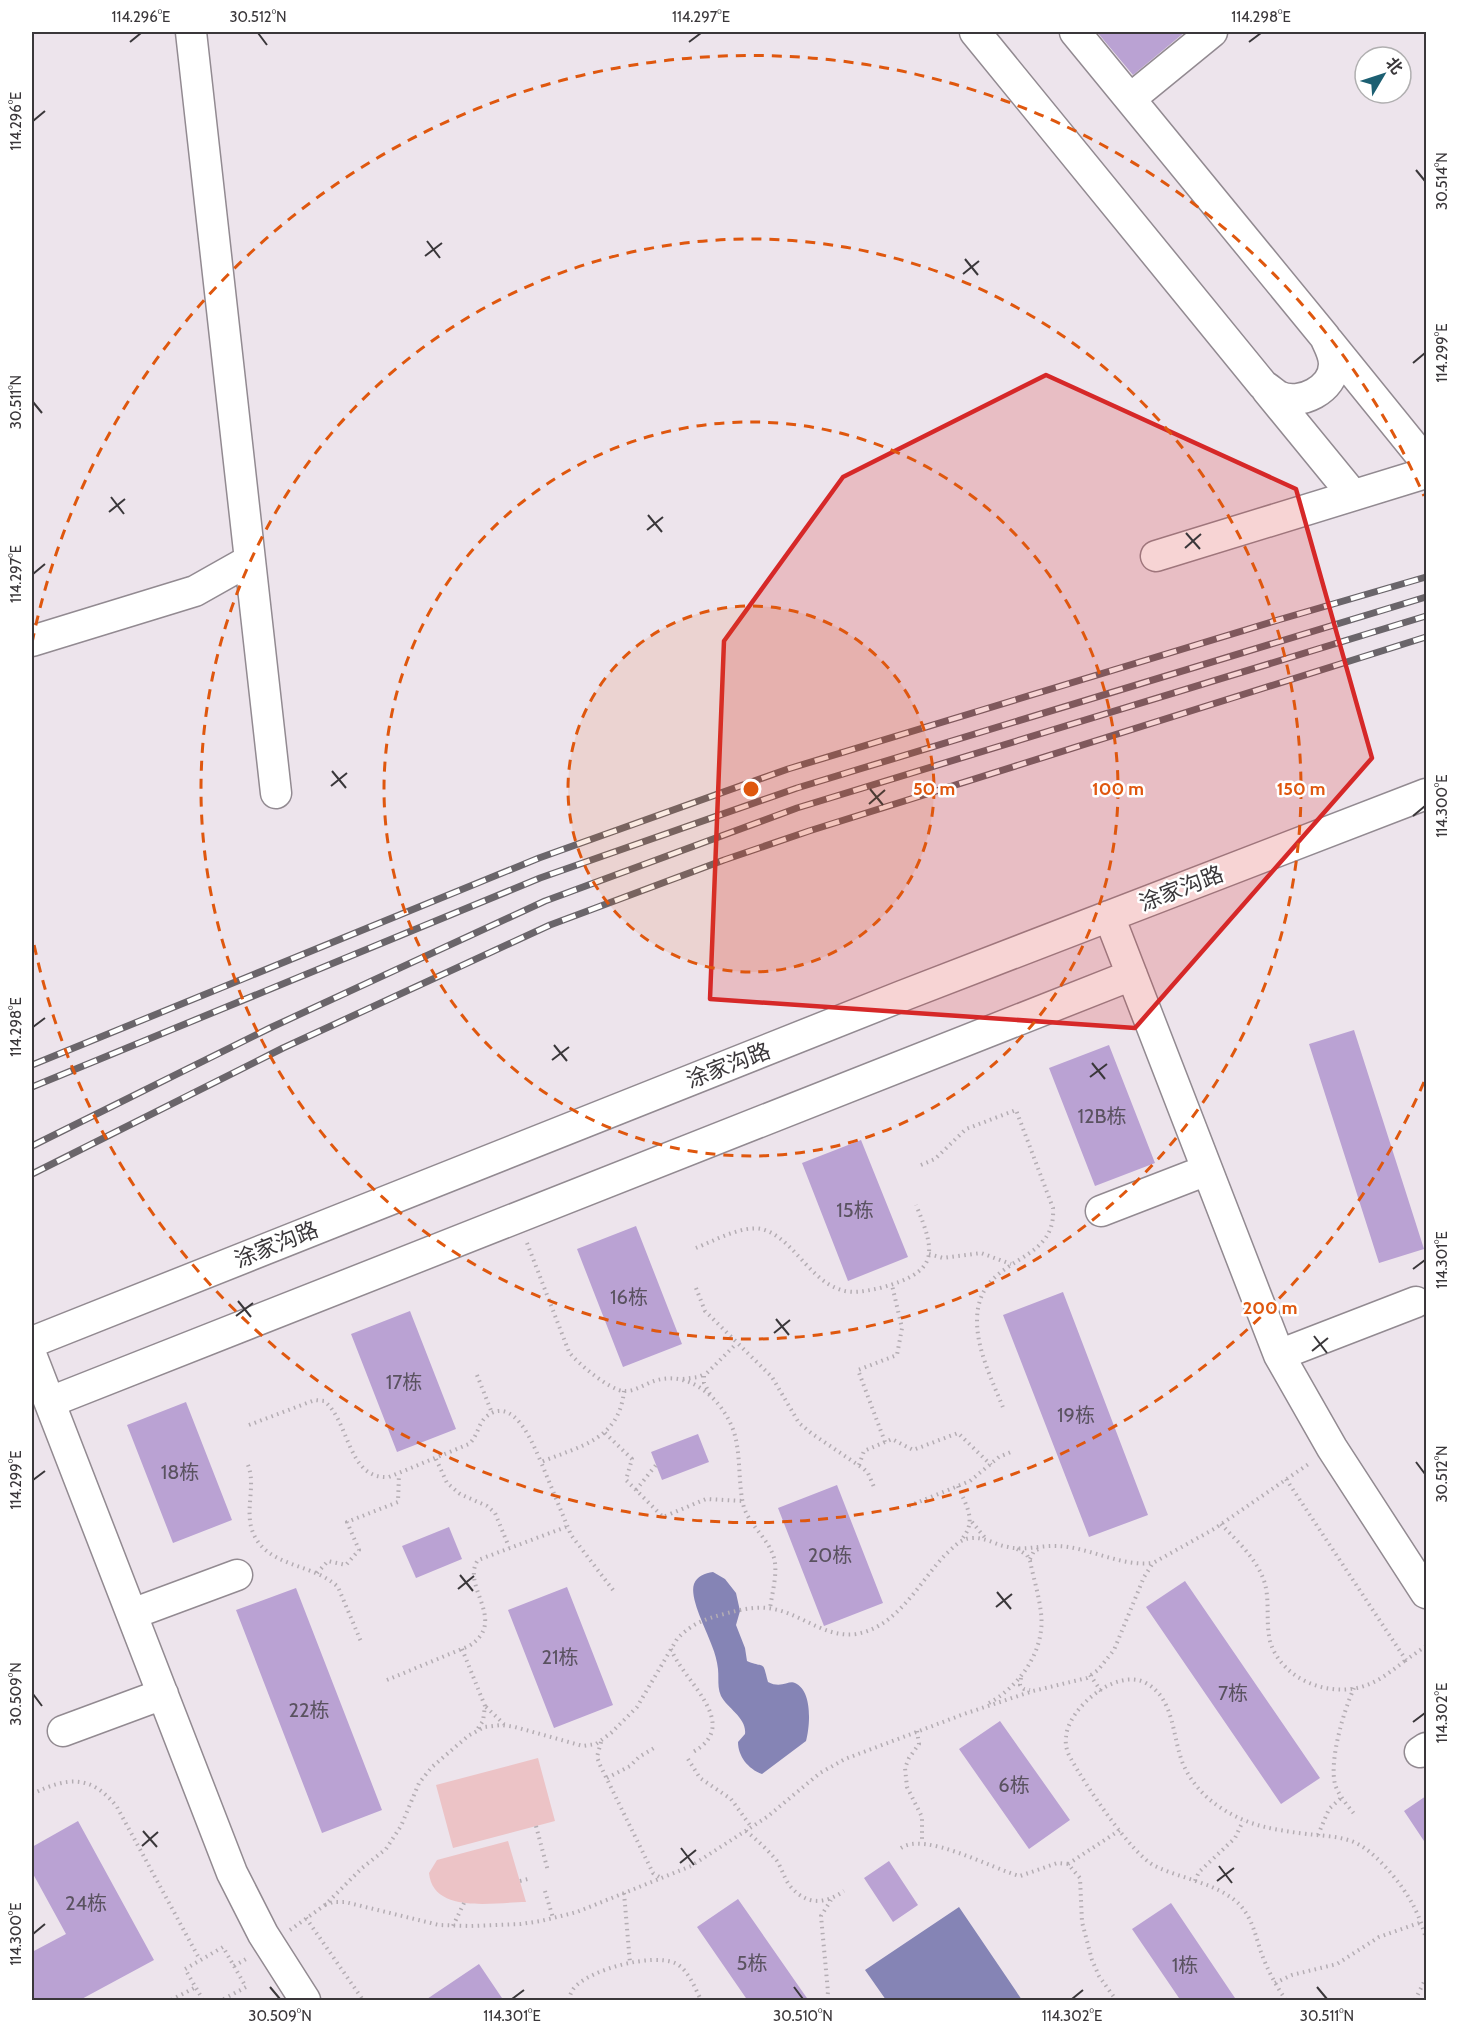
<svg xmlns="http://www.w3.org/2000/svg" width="1458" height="2032" font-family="Cabin,'Noto Sans SC',sans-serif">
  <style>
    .green { fill: #ecc3c6 }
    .water { fill: #8584b5 }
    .building { fill: #baa2d3 }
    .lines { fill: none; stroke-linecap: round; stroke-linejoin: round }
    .minor-casing { stroke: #928a91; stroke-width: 33 }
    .path { stroke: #b4adb3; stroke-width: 4; stroke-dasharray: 1.5 4.5; stroke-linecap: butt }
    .minor { stroke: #fff; stroke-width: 30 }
    .rail-casing { stroke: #6a656a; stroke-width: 7 }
    .rail { stroke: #fff; stroke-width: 4.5; stroke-dasharray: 14; stroke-linecap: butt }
    .marked { fill: #d62828; fill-opacity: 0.2; stroke: #d62828; stroke-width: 4.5; stroke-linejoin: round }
    .ticks { fill: none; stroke: #3a373a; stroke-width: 2 }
    .ring { fill: none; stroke: #df570e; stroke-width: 3; stroke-dasharray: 10 8 }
    .labels { text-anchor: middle; stroke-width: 5; stroke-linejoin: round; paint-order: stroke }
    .number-label { font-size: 20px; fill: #5a5260 }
    .street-label { font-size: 22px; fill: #3a373a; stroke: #fff }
    .centre { fill: #df570e; stroke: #fff; stroke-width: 3 }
    .ring-label { font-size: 18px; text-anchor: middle; font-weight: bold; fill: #df570e; stroke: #fff; stroke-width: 5; stroke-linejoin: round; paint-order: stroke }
    .neatline { fill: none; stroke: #3a373a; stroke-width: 2 }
    .ticks-label { font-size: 15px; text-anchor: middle; fill: #3a373a }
  </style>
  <rect width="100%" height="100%" fill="#ede4ec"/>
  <!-- green -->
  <path class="green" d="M538,1758L555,1821L453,1848L436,1785Z
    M508,1841L526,1902C496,1902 433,1915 429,1873L437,1860Z"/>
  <!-- water -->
  <path class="water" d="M713,1572L725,1579L736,1593L740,1611L736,1625L745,1648L747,1661C766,1669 762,1659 768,1682C781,1689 789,1680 795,1683C813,1691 810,1726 806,1741L762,1774C748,1769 738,1756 738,1742L745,1734C747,1718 728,1709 721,1696C717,1687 719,1678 718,1669C717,1661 715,1653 712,1646C707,1631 689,1598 694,1584C697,1576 705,1573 713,1572Z
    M959,1907L1022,2000H886L865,1970Z"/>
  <!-- building -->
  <path class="building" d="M1097,32H1185L1133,75Z
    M1354,1030L1424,1249L1379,1263L1309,1044Z
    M1109,1045L1155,1163L1095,1186L1049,1068Z
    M861,1140L908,1257L848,1281L802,1163Z
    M636,1226L682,1344L623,1367L577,1249Z
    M1063,1292L1148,1515L1089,1537L1003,1315Z
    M410,1311L456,1429L397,1452L351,1334Z
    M186,1402L232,1520L173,1543L127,1425Z
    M698,1434L709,1462L662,1480L651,1452Z
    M837,1485L883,1603L824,1626L778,1508Z
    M449,1527L462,1559L416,1578L402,1546Z
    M1185,1581L1320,1778L1281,1804L1146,1607Z
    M567,1587L613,1705L554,1728L508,1610Z
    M296,1588L382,1810L322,1833L236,1610Z
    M1000,1721L1070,1820L1029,1849L959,1749Z
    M1426,1796V1844L1404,1811Z
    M78,1821L154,1960L78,2001H32V1952L66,1934L32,1872V1847Z
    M889,1861L918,1905L893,1922L864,1878Z
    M738,1899L809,2001H748L697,1927Z
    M1171,1903L1237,2001H1181L1132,1929Z
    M479,1964L504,2001H424Z"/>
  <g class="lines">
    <defs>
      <path id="minor" d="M191,32L276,793
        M975,32L1263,385C1268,388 1273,393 1278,396C1300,407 1334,389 1334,364C1334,354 1329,346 1325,337L1075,32
        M1130,99L1212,32
        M1328,341L1426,462
        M1267,390L1353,495
        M1156,556L1426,473
        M32,641L195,591L250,560
        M1109,916L1279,1355L1332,1448L1426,1593
        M1101,1211L1207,1170
        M32,1342L902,996L1426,794
        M1279,1355L1416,1302
        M32,1357L232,1873L263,1934L305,2000
        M50,1402L1132,975
        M132,1614L237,1575
        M63,1731L163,1694
        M1420,1752L1426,1748"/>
    </defs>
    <!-- minor casing -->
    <use href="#minor" class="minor-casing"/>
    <!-- path -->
    <path class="path" d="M921,1165L935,1159L966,1129L1016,1110L1053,1208C1057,1268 977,1253 977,1321C977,1351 993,1382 1004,1410
      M527,1243L569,1352C577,1363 611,1391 624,1391C634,1392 645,1384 654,1381C690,1369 723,1400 734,1432C741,1456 738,1480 743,1504C748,1524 766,1536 773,1555C779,1570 772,1592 770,1609
      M696,1248C713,1241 743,1225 761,1229C791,1236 807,1276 836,1288C851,1295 865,1291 880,1288C938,1272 937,1255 916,1205
      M929,1254L943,1258L981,1253L1011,1264
      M696,1288L705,1311L772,1377L799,1423L811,1433L864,1469L868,1473L874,1487
      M477,1375L492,1413
      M683,1379L698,1377L705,1374
      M710,1394L704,1383V1376L736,1344
      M249,1425L315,1400L324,1401C350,1421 347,1480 389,1477L469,1444C478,1436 478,1423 487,1416C514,1395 533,1444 541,1462
      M605,1433L632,1459L626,1480L663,1517L706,1499L743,1501
      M885,1442L858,1370L897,1355L902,1328L892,1285
      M436,1459L447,1483L460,1494L487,1506L495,1513L509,1547
      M248,1465C256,1486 245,1508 252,1530C265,1568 312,1562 338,1587L362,1644
      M859,1465L864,1451L892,1439L913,1450L958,1433L991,1465
      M1286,1479L1406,1660L1426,1646
      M958,1486C966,1506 978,1521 961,1540
      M636,1490L656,1465
      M909,1506L970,1481L999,1457L1011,1452
      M972,1522L986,1539
      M1221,1524C1236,1540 1255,1557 1263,1578C1271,1598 1265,1620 1270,1641C1281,1680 1331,1699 1367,1685C1381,1680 1394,1669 1406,1660
      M1030,1559L1034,1551L1041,1548
      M317,1573L328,1561L346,1565L359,1550L347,1522L398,1502L399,1474
      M613,1590L571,1535L541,1462C580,1446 619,1440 624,1391
      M462,1649L485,1706L483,1721L476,1731
      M671,1649C683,1681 743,1724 693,1752
      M1090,1675L1101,1691
      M1021,1678L1020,1685L1024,1689L1030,1690
      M387,1680L469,1646C509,1621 460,1586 478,1560L566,1527
      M1354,1688C1344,1710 1329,1760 1335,1784C1338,1795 1348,1806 1355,1815
      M989,1703C1015,1689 1038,1660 1041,1630C1044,1611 1034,1581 1030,1561L1027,1555L1017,1549
      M486,1707L504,1724
      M917,1731L919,1744L909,1758L905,1768L907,1787L922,1817V1843
      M601,1742L597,1757L600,1765L653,1873L661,1878
      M688,1759L700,1778L731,1799L752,1828
      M607,1778L630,1766L639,1757L654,1748
      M32,1794C67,1777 91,1774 117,1807L200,1960
      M536,1826L548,1871
      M746,1831C757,1840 768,1850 777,1861C782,1869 784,1878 790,1886C807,1906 825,1904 844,1891
      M1318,1835L1329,1809L1342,1797
      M901,1848C925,1831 992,1869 1020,1876L1057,1863L1068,1864L1080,1878L1082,1922L1092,1960L1099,1976L1116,2000
      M1068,1864L1120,1830
      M520,1881L528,1879
      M1195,1881L1199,1872L1235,1838L1243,1821
      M545,1891L553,1918
      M624,1893L630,1963
      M325,1905L333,1902H345L439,1925L470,1926L521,1924L541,1921L577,1912L691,1866L767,1817L820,1773L845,1759L964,1714L1033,1691L1087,1678L1098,1670L1114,1650L1144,1577L1153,1563L1214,1529L1310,1463
      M306,1918L363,2000
      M453,1926L464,1903
      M290,1930L325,1905L362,1868L386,1849L401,1826L419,1783L432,1767L468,1736L484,1727L502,1725L515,1727L583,1746L596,1744L611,1733L637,1707L677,1639C691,1624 705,1619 724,1614C743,1609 759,1605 778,1610C805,1617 827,1638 856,1634C898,1627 919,1582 946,1554C954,1547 961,1538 972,1538C985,1537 996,1545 1008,1547C1024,1551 1041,1545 1058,1546C1088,1547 1122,1567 1152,1563
      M234,1966L246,1959
      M1275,1983L1292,1975L1337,1964L1379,1937L1422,1922
      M171,2000L196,1987
      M203,2000L185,1969L223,1947L246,1987L222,2000
      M568,2000C570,1996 571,1992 574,1988C590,1969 653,1953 675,1963C688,1969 695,1988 701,2000
      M827,2000L828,1992L821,1916L831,1900
      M1286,2000C1276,1986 1267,1969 1261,1952C1255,1934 1252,1917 1238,1903C1216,1883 1182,1879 1155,1866C1131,1854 1085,1784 1071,1759C1067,1752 1065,1745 1066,1737C1068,1708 1117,1667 1146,1683C1175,1699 1172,1737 1183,1764C1191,1782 1204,1797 1221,1808C1248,1826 1275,1830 1307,1834C1323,1836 1341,1836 1356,1843C1370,1850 1380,1861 1390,1872C1408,1893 1419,1912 1426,1939
      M1415,2000L1426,1978"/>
    <!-- minor -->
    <use href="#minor" class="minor"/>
    <defs>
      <path id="rail" d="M32,1065L539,858L788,769L1278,620L1426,577
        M32,1087L540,878L797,788L1426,597
        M32,1146L272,1027L545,901L797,808L1426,616
        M32,1174L283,1048L550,925L724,860L809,831L1426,637"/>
    </defs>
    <!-- rail casing -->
    <use href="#rail" class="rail-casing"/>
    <!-- rail -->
    <use href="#rail" class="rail"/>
  </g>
  <!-- marked area -->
  <path class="marked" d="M1046,375L1296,489L1372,758L1135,1028L710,999L724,641L843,477Z"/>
  <!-- ticks -->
  <path class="ticks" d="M258,33L267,45M130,42L141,33M689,42L701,33M1249,42L1261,33M33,121L45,111M1416,170L1425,181M427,241L440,258M425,256L442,243M965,259L978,275M963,274L979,261M1413,363L1425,353M33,402L42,413M111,497L124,514M109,512L125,499M648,515L662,532M647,530L663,517M1186,533L1200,549M1185,548L1201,534M33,574L45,564M332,771L346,788M331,786L347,773M870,789L883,805M869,804L885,790M1413,816L1425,806M33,1027L45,1018M554,1045L567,1061M552,1060L569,1047M1092,1063L1105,1079M1090,1077L1107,1064M1413,1269L1425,1260M238,1301L251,1317M236,1316L253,1303M776,1319L789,1335M774,1333L790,1320M1314,1336L1327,1353M1312,1351L1328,1338M1416,1462L1425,1474M33,1480L45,1471M460,1575L473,1591M458,1589L474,1576M997,1592L1011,1609M996,1607L1012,1594M33,1694L42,1706M1413,1722L1425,1713M143,1831L157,1847M142,1846L158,1832M681,1848L694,1865M680,1863L696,1850M1219,1866L1232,1883M1217,1881L1234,1868M33,1934L45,1924M270,1987L280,1999M794,1987L803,1999M1317,1987L1327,1999M512,1999L524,1990M1072,1999L1083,1990"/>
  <!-- distance rings -->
  <circle cx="751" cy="789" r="183" fill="#df570e" fill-opacity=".12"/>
  <g class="ring">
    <circle cx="751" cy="789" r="183"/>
    <circle cx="751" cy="789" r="367"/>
    <circle cx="751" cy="789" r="550"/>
    <path d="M1424 1082A734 734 0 0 1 32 935M32 643A734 734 0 0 1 1424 496"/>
  </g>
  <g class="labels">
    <!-- number labels -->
    <g class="number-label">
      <text x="1102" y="1123">12B栋</text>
      <text x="855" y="1217">15栋</text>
      <text x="629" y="1304">16栋</text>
      <text x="404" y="1389">17栋</text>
      <text x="1076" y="1422">19栋</text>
      <text x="180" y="1479">18栋</text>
      <text x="830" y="1562">20栋</text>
      <text x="560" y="1664">21栋</text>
      <text x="1233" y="1700">7栋</text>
      <text x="309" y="1717">22栋</text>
      <text x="1014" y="1792">6栋</text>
      <text x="86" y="1910">24栋</text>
      <text x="752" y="1970">5栋</text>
      <text x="1185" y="1972">1栋</text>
    </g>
    <!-- street labels -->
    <g class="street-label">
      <text transform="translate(1181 888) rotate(-21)" y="8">涂家沟路</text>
      <text transform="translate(728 1065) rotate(-21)" y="8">涂家沟路</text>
      <text transform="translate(276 1244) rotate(-22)" y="8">涂家沟路</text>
    </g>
  </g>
  <circle cx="751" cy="789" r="9" class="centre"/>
  <g class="ring-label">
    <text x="934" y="795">50 m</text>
    <text x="1118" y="795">100 m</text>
    <text x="1301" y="795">150 m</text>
    <text x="1270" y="1314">200 m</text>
  </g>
  <!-- border -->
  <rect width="1458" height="2032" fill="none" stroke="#ffffff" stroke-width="66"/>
  <!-- north arrow -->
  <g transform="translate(1383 75) rotate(51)"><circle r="28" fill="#ffffff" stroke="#b0afb0" stroke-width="1.5"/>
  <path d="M0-4.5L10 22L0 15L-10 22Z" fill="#1c5f72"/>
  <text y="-9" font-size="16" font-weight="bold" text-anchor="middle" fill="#3a373a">北</text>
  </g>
  <rect x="33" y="33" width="1392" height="1966" class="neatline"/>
  <g class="ticks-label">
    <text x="141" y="22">114.296°E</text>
    <text x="258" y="22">30.512°N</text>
    <text x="701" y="22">114.297°E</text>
    <text x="1261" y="22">114.298°E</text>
    <text transform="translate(16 121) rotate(-90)" y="5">114.296°E</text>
    <text transform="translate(1442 181) rotate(-90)" y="5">30.514°N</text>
    <text transform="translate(1442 353) rotate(-90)" y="5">114.299°E</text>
    <text transform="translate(16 402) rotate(-90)" y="5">30.511°N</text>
    <text transform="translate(16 574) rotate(-90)" y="5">114.297°E</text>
    <text transform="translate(1442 806) rotate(-90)" y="5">114.300°E</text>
    <text transform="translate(16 1027) rotate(-90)" y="5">114.298°E</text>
    <text transform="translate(1442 1260) rotate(-90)" y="5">114.301°E</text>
    <text transform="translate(1442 1474) rotate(-90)" y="5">30.512°N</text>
    <text transform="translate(16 1480) rotate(-90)" y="5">114.299°E</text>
    <text transform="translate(16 1694) rotate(-90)" y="5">30.509°N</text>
    <text transform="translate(1442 1713) rotate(-90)" y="5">114.302°E</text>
    <text transform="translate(16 1934) rotate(-90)" y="5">114.300°E</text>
    <text x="280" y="2021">30.509°N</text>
    <text x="512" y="2021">114.301°E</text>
    <text x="803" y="2021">30.510°N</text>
    <text x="1072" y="2021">114.302°E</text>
    <text x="1327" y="2021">30.511°N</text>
  </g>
</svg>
